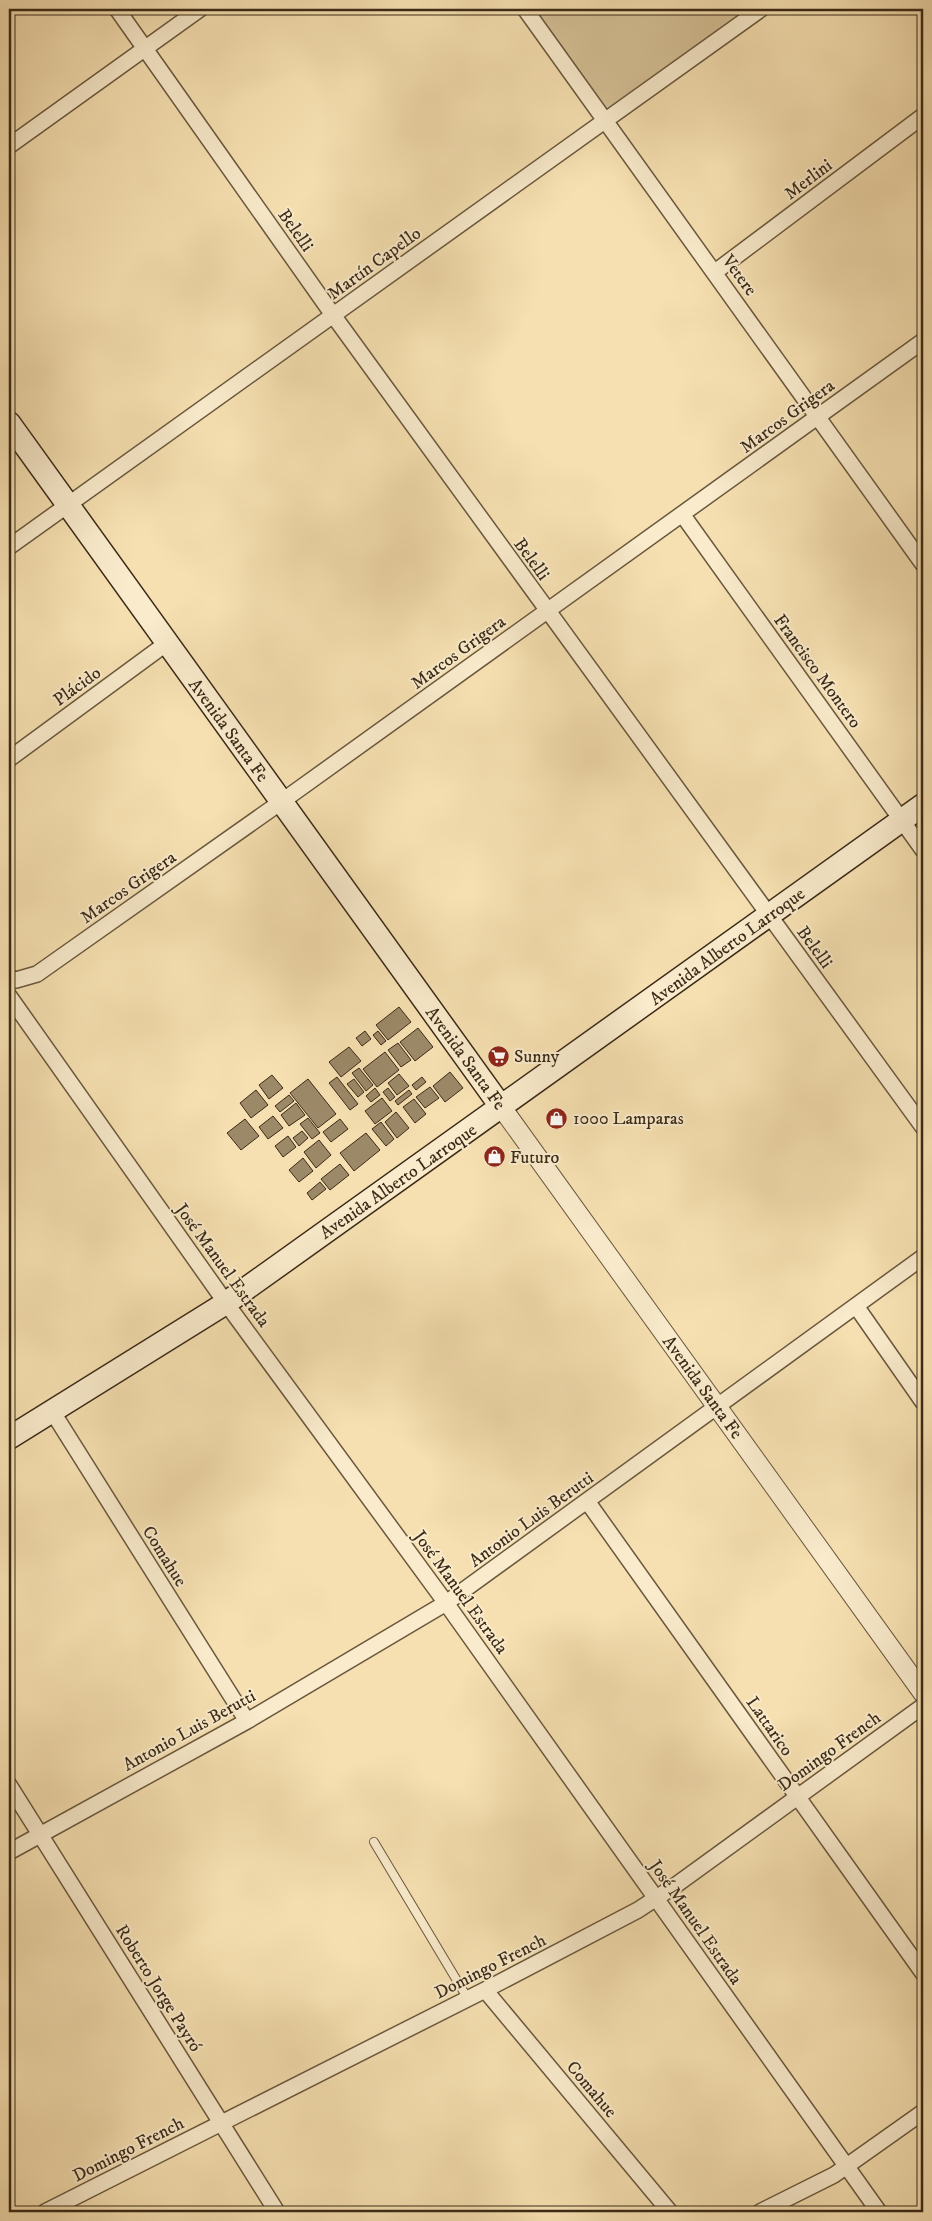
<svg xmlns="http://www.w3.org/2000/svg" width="932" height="2221" font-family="'IM FELL DW Pica',serif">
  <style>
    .green { fill: #d6c197; stroke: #887658 }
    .building { fill: #9c8968; stroke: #3b2a18 }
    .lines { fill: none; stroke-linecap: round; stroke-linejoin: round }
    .service-casing { stroke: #6a583e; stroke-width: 10 }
    .minor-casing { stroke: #6a583e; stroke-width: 18 }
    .tertiary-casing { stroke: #6a583e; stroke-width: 21 }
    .secondary-casing { stroke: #3b2a18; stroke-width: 25 }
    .service { stroke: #f9ebcc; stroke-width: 8 }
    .minor { stroke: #f9ebcc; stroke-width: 15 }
    .tertiary { stroke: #f9ebcc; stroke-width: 19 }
    .secondary { stroke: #f9ebcc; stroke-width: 22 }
    .labels { text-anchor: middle; stroke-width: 4; stroke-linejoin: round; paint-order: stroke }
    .street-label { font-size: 18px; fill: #3b2a18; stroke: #f9ebcc }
    .poi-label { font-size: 18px; fill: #3b2a18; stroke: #f9ebcc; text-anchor: start }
  </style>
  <rect width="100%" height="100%" fill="#f6e0b1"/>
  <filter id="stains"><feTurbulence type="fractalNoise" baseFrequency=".004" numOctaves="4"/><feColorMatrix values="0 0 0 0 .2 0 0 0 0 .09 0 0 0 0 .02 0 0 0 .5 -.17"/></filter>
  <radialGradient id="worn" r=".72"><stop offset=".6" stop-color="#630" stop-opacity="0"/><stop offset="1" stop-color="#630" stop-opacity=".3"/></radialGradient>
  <!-- green -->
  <path class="green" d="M528,9H761L605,120Z"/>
  <!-- building -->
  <path class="building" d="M399,1007L411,1022L388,1040L376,1025Z
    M418,1028L433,1047L415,1061L400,1042Z
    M365,1031L371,1039L362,1046L356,1038Z
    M378,1031L386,1041L381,1045L373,1035Z
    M398,1043L411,1060L401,1067L388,1050Z
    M349,1047L361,1061L341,1077L329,1062Z
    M385,1052L399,1070L377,1087L363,1069Z
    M359,1068L373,1085L366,1091L352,1073Z
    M450,1072L463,1088L445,1102L433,1086Z
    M399,1074L409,1086L397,1095L388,1083Z
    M272,1075L283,1088L269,1099L259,1085Z
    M337,1077L358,1104L350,1110L329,1083Z
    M422,1077L426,1082L416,1090L412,1085Z
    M308,1079L336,1114L318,1128L290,1093Z
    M354,1079L364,1092L358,1097L347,1084Z
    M430,1087L439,1098L425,1108L416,1097Z
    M375,1088L380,1095L371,1102L366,1096Z
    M388,1088L395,1097L390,1101L383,1092Z
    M256,1090L268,1105L251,1118L240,1103Z
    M409,1090L412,1094L398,1105L395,1101Z
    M289,1095L294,1101L280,1112L275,1106Z
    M382,1098L392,1111L375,1124L365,1111Z
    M414,1099L426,1114L415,1123L403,1107Z
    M296,1103L305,1115L289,1126L281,1115Z
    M396,1112L409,1128L397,1138L385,1122Z
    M273,1116L283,1128L268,1139L259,1127Z
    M308,1118L320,1133L312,1139L300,1124Z
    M245,1119L259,1136L241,1150L227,1133Z
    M340,1119L348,1129L331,1142L323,1132Z
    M381,1122L394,1139L386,1146L372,1129Z
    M302,1131L308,1138L299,1146L293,1138Z
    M366,1133L380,1150L354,1171L340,1153Z
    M288,1136L296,1147L283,1157L275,1146Z
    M319,1140L331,1155L316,1168L304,1152Z
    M303,1158L313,1171L299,1182L289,1170Z
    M340,1164L349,1175L330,1190L321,1179Z
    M320,1182L326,1189L312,1200L307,1193Z"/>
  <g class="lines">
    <defs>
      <path id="service" d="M374,1842L468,1999"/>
      <path id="minor" d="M117,9L333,315L923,1127
        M525,9L923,564
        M9,146L200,9
        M715,272L923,116
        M682,514L923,850
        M9,547L761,9
        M9,759L167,643
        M9,978L16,980L37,974L281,802L923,341
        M9,996L226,1303L446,1603L879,2212
        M856,1306L923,1402
        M52,1411L247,1721
        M587,1501L923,1973
        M9,1785L277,2212
        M9,1852L247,1721L446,1603L923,1257
        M485,1990L670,2212
        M45,2212L485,1990L638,1910L676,1885L923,1706
        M760,2212L834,2175L923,2112"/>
      <path id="tertiary" d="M502,1108L923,1693"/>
      <path id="secondary" d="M9,423L502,1108
        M9,1438L226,1303L923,805"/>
    </defs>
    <!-- service casing -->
    <use href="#service" class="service-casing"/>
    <!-- minor casing -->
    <use href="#minor" class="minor-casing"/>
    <!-- tertiary casing -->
    <use href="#tertiary" class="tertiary-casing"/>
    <!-- secondary casing -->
    <use href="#secondary" class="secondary-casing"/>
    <!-- service -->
    <use href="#service" class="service"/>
    <!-- minor -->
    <use href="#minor" class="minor"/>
    <!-- tertiary -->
    <use href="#tertiary" class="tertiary"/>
    <!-- secondary -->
    <use href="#secondary" class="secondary"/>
  </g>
  <!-- icons -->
  <defs>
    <symbol id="supermarket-disc" viewBox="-11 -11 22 22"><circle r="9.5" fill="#8f2418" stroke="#f9ebcc"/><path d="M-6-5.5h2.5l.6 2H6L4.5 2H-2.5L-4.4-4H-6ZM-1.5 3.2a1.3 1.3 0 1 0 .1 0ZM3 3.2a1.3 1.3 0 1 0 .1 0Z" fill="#fff"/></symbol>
    <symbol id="shop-disc" viewBox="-11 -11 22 22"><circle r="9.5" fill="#8f2418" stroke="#f9ebcc"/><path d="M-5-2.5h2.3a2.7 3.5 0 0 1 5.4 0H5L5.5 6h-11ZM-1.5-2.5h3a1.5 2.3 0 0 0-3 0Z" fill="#fff"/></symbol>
  </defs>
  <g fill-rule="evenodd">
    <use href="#supermarket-disc" x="486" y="1044" width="25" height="25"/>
    <use href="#shop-disc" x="544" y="1106" width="25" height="25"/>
    <use href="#shop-disc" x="482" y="1144" width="25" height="25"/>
  </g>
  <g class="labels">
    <!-- street labels -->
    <g class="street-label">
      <text transform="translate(808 179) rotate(-37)" y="6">Merlini</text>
      <text transform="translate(296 230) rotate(55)" y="6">Belelli</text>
      <text transform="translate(374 263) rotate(-36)" y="6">Martín Capello</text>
      <text transform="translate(740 275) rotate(54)" y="6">Vetere</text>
      <text transform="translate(787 416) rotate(-36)" y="6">Marcos Grigera</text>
      <text transform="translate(532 559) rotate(54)" y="6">Belelli</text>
      <text transform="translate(458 652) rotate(-36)" y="6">Marcos Grigera</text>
      <text transform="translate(818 671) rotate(54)" y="6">Francisco Montero</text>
      <text transform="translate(77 686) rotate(-36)" y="6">Plácido</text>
      <text transform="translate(229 730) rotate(54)" y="6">Avenida Santa Fe</text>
      <text transform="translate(128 887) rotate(-35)" y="6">Marcos Grigera</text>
      <text transform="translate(727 946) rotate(-36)" y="6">Avenida Alberto Larroque</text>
      <text transform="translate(815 947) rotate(54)" y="6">Belelli</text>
      <text transform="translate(466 1058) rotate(54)" y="6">Avenida Santa Fe</text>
      <text transform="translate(398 1181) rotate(-35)" y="6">Avenida Alberto Larroque</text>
      <text transform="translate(223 1265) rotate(54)" y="6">José Manuel Estrada</text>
      <text transform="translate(703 1387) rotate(54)" y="6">Avenida Santa Fe</text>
      <text transform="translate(531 1519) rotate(-36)" y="6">Antonio Luis Berutti</text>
      <text transform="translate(165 1556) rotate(58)" y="6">Comahue</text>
      <text transform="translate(461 1592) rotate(54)" y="6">José Manuel Estrada</text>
      <text transform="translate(770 1726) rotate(55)" y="6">Lattarico</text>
      <text transform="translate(189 1730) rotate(-29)" y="6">Antonio Luis Berutti</text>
      <text transform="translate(829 1751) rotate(-36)" y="6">Domingo French</text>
      <text transform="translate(696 1922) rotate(55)" y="6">José Manuel Estrada</text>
      <text transform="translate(490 1966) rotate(-27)" y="6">Domingo French</text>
      <text transform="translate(159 1988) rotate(58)" y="6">Roberto Jorge Payró</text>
      <text transform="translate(592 2089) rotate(50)" y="6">Comahue</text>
      <text transform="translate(128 2149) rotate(-27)" y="6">Domingo French</text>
    </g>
    <!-- poi labels -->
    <g class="poi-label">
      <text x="514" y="1062">Sunny</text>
      <text x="573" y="1124">1000 Lamparas</text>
      <text x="510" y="1163">Futuro</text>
    </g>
  </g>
  <!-- margin -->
  <rect width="932" height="2221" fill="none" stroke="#f6e0b1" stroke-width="30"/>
  <rect x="10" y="10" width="912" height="2201" fill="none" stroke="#3b2a18" stroke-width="2.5"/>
  <rect x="15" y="15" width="902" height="2191" fill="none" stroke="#3b2a18"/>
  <rect width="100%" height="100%" filter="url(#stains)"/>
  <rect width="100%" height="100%" fill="url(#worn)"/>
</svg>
